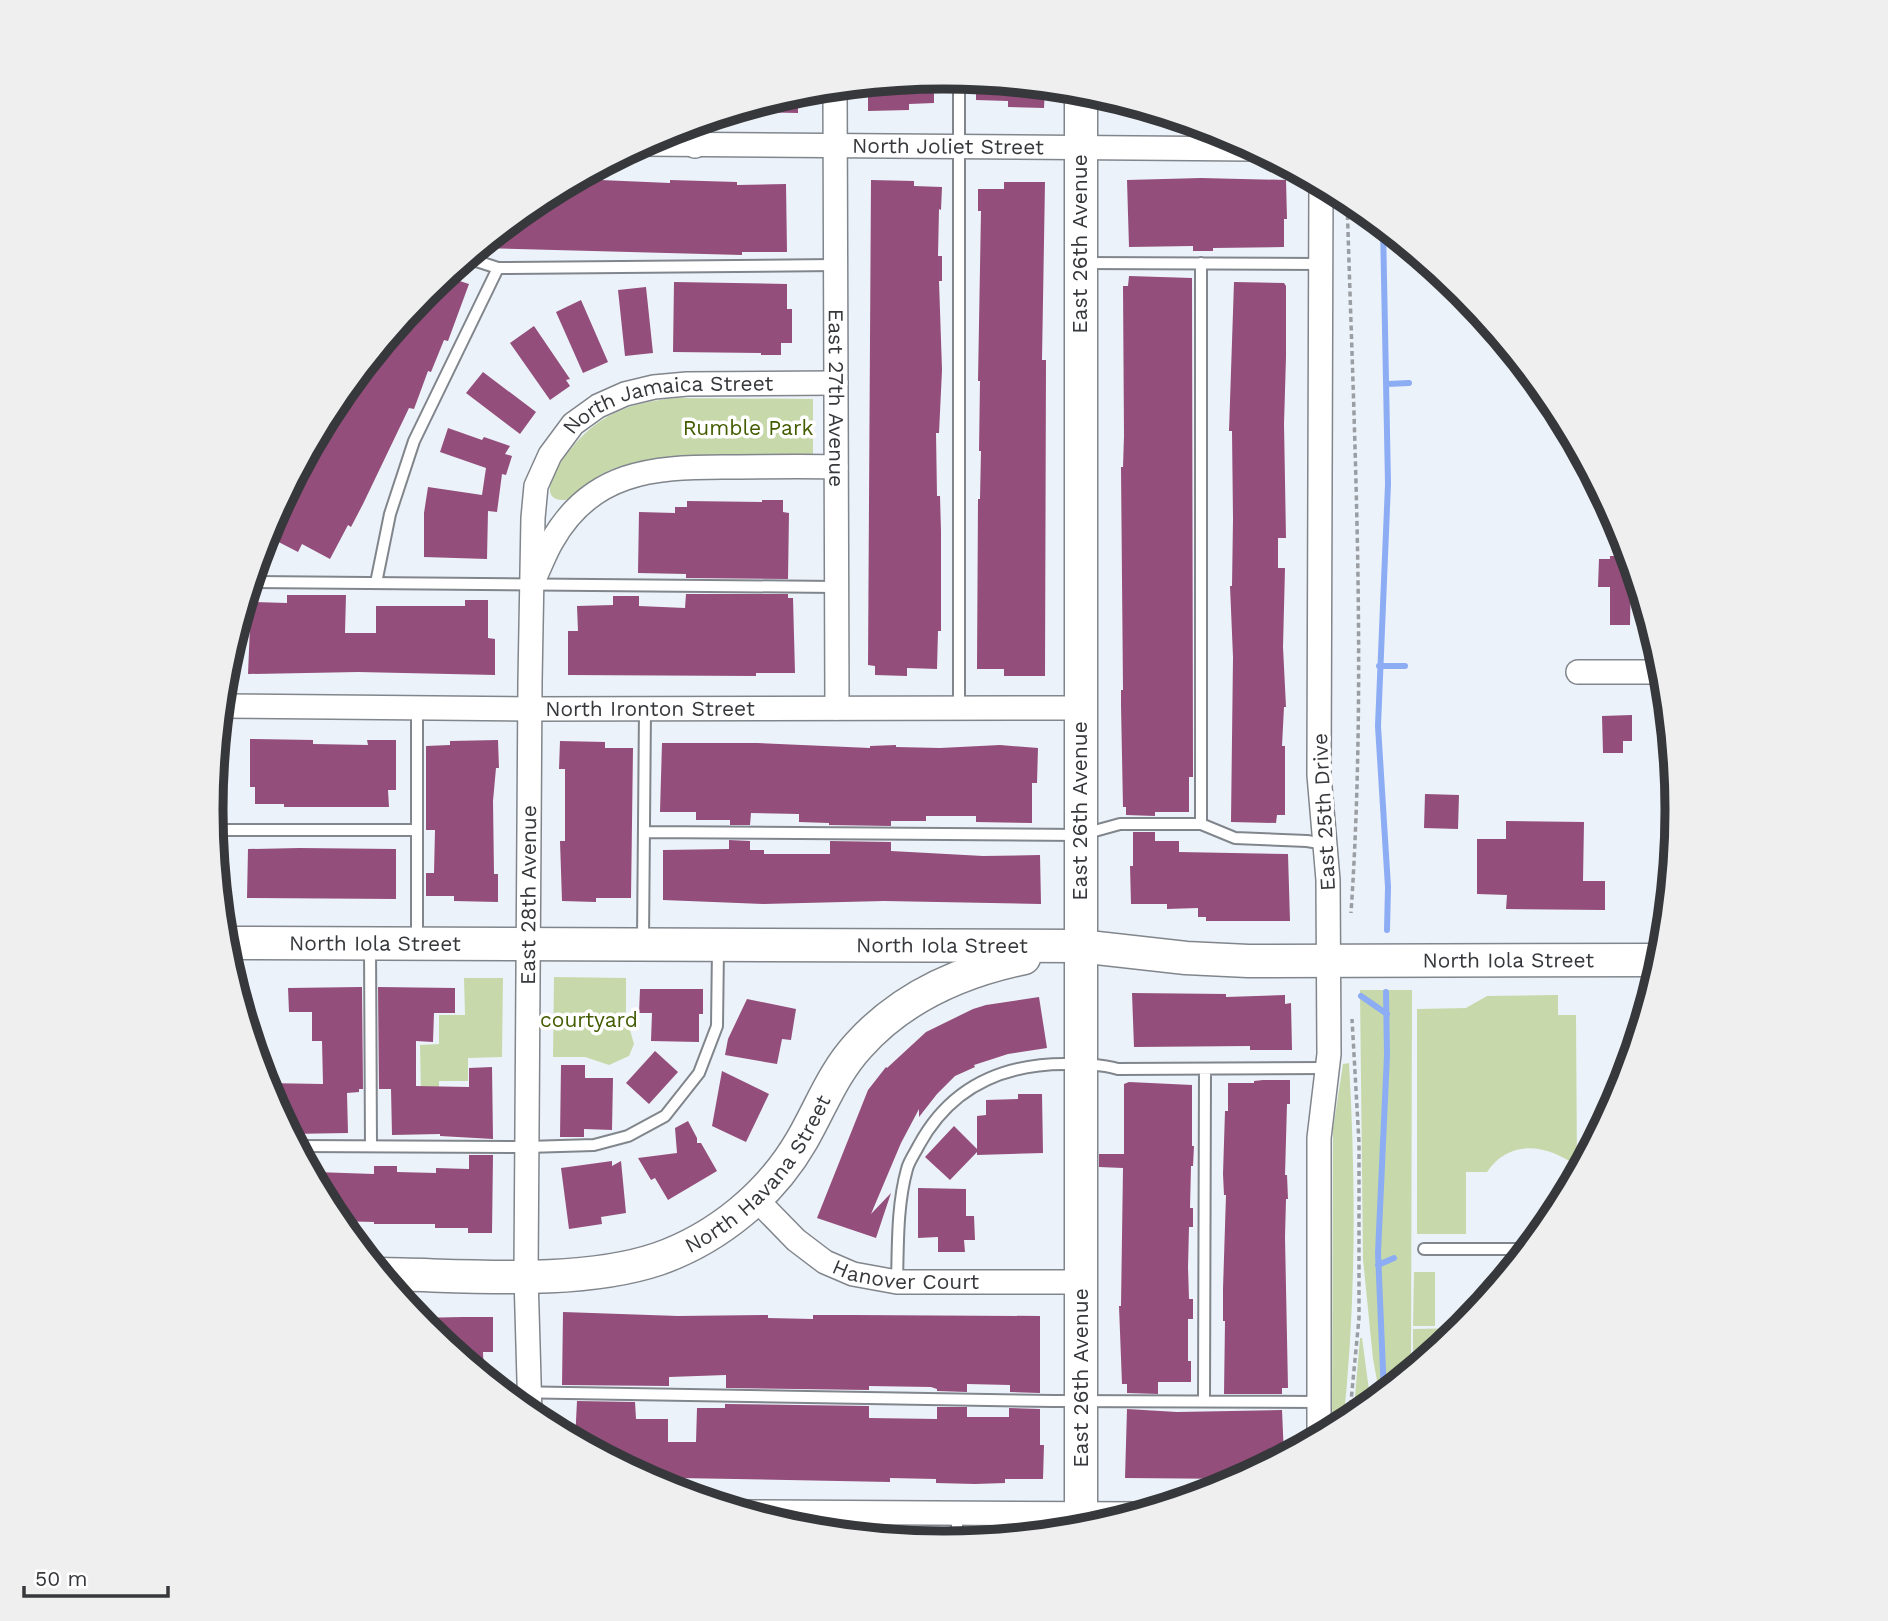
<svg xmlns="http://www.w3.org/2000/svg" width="1888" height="1621" font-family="'Work Sans',sans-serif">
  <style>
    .green { fill: #c7d9aa }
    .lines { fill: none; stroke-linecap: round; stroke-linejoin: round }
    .stream { stroke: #8cadf4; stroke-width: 6 }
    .building { fill: #934e7b }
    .lane-casing { stroke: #81868c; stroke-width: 14 }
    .street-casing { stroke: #81868c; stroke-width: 26 }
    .secondary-casing { stroke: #81868c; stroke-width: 35 }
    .path { stroke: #9a9ea3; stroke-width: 3.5; stroke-dasharray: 5 3.5; stroke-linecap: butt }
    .lane { stroke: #fff; stroke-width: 10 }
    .street { stroke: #fff; stroke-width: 23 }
    .secondary { stroke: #fff; stroke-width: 32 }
    .labels { text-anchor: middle; stroke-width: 7; stroke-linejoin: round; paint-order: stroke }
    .street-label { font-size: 21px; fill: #36383b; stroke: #fff }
    .park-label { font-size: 21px; fill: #435c00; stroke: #fff }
    .rim { fill: none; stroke: #36383b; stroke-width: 9 }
  </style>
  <rect width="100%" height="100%" fill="#ecf2f9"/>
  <!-- green -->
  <path class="green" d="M678,398L813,399V457C755,457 675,449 621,466C611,469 601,474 592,480C584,486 573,501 562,500C532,498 566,454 574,445C583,434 595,424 607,417C630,404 653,400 678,398Z
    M554,977L626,978V1016L634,1044L629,1056L609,1065L585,1057H553Z
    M464,978H503L502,1057L468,1058V1081H439V1094H421L420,1045L439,1044V1015H465Z
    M1360,990H1412L1411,1371L1380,1397L1373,1359L1363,1259Z
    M1558,995V1015H1576L1577,1166C1547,1145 1510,1138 1487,1172H1466V1234H1417V1009L1466,1008L1487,996Z
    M1349,1063C1356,1184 1356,1305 1343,1425L1332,1431L1333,1129L1343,1064Z
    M1414,1272H1435V1326H1413Z
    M1464,1328L1462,1329L1413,1370V1329Z
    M1360,1338H1362L1371,1405L1353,1419Z"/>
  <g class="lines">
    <!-- stream -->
    <path class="stream" d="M1383,226L1388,484L1378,726L1388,887L1387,930
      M1387,384L1409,383
      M1379,666H1405
      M1361,996L1387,1014
      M1378,1265L1394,1258
      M1384,1394L1378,1253L1387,1055L1386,992"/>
  </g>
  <!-- building -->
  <path class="building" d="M976,80L1045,87L1044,108L1008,107V101L976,100Z
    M934,83V103L909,104V110L868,111V85Z
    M798,92V113L743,112L742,109Z
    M1201,178L1286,180L1287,219H1284V247L1213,248V251H1193V246L1129,247L1127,180Z
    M577,179L670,183V180L737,182V185L786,184L787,252H742V255L478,248L537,200Z
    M871,180L914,181V186L942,187L941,210L939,209L938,256H942V281H939L942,370L939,433H936L937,496H940L941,531V631H938L937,669L907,668V676L875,675V666L868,665Z
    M1004,182H1045L1042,360H1046L1045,676H1004V669H977L978,499H980L981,451H979L980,381H978L981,211H978V189H1004Z
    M444,276L469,284L448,341L444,340L431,372L428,371L414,409L409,408L363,504L351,527L348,525L330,559L302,544L298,552L265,535L280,504L286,507L314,456L308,453L334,403L339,406L348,386L426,292Z
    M1129,276L1192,278L1193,777H1189V812H1155V816L1126,815V807H1123L1121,705V690H1123L1121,467H1123L1124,436L1123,286H1128Z
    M674,282L787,284V309H792V343H781V355H761V353L673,352Z
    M1234,282L1284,283L1286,286V357L1284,424L1286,538H1278V568H1285L1283,647L1286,707H1284L1282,746H1285V815H1277L1276,823L1231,822L1233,657L1230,586H1232L1233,519L1232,431H1229Z
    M646,287L653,353L625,356L618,290Z
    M581,300L608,362L583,373L556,312Z
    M534,326L570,379L566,380L570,386L550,400L510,343Z
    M483,372L536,412L520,434L466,393Z
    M448,428L482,440L484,437L510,446L505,454L512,456L506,475L502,474L497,512L488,511L487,559L424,557V513L428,487L482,495L486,468L440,452Z
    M762,500H783V512L789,513L788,579L686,578V574L638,573L639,512L675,513V507H687V501L762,502Z
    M1610,556H1628V570H1631L1630,625H1610V587H1598L1599,559H1610Z
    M686,594H788V598H793L795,673H756V676L568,675V631H578L577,606L613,605V596H639V606L685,608Z
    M287,595H346L345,633H376V606H465V600H488V638L495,639V675L358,672L248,674L251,602L287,603Z
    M1632,715V741H1623V753H1603L1602,716Z
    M250,739L313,740V744L368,745L367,740H396V790H388L389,807H284V804H255V787H250Z
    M498,740L499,768H496L493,801L494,874H498V902L454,901V896H426V873H434L435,830H426V746L450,745V741Z
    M560,741L605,742V748H633L631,898H596V902L562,901L560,841H565V769H559Z
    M662,743H757L870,748V746L896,745V747L940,748L1000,745L1038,748L1037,783H1032V823L976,822V816H926V821H891V826L829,825V823L799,822V814L751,813L750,825H730V820H696V812H660Z
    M1425,794L1459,795L1458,829L1424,828Z
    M1506,821L1584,822L1583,881H1605V910L1506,909L1507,895L1477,894V839H1506Z
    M1133,832H1155V841H1179V852L1288,854L1290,921H1206V917H1198V908L1167,909V904H1131L1130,866H1133Z
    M729,840L750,841V850H764V854H830V841L891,842V851L983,856L1040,855L1041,904L884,901L763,904L663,900V850L729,849Z
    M300,848L396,849V899L247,898L248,849Z
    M362,987L363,1089H359V1092L347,1093L348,1133L289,1134L264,1083L323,1084L322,1041H312V1012H289L288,988Z
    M378,987L455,988V1013H434L433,1042L416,1041V1086L469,1087V1068L492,1067L493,1139L440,1136V1134L392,1135L391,1089H379Z
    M640,989H703V1014H699V1042L651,1041L652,1013H639Z
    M1132,993L1226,994V997L1285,995V1004L1291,1003L1292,1050H1250V1046L1134,1047Z
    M1039,997L1047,1048L1008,1054L974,1065L975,1067L955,1076L937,1094L919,1117V1109L901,1143L871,1214L891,1193L876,1238L817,1218L868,1090L886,1067L887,1068L926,1032L973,1009L986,1005Z
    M747,999L796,1009L791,1040L782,1039L777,1064L725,1055L728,1039Z
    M655,1051L678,1072L649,1104L626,1083Z
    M561,1065H585V1078H613L612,1130L584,1129V1137H560Z
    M722,1071L769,1094L746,1142L712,1126Z
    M1263,1080H1290V1104H1287L1285,1175H1287L1288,1199H1286L1285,1237L1288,1388H1282V1394H1224L1225,1321H1223V1289L1226,1195H1224L1223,1174L1225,1111H1228V1083H1254V1081Z
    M1129,1082L1192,1085V1146H1194L1193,1166H1191L1190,1208H1193V1227H1189L1188,1267L1189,1299H1193V1319H1188V1361H1191V1382H1158V1394L1127,1393V1384H1122L1119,1306H1121L1123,1168L1099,1167V1154H1124V1084Z
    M1018,1094H1042L1043,1153L977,1155V1152L950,1180L925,1157L954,1126L977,1149V1116L986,1115V1100L1018,1099Z
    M688,1121L697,1138V1143H701L717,1171L668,1200L655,1178L651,1180L638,1158L677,1153L675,1128Z
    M469,1155H493L492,1233H468V1228H435V1224H374V1222L337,1221L315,1182V1172L374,1174V1166H397V1172L436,1173V1168L469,1169Z
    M612,1161V1166L621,1161L626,1213L601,1217L602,1224L569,1229L561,1168Z
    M918,1188L966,1189V1216H974L975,1240H964L965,1252H938V1237L918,1238Z
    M563,1312L678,1316L768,1315V1318L813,1319V1315H853L1040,1316V1393L1010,1392V1385L967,1384V1392L937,1391V1389L931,1387L869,1386V1390L726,1388V1375L669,1377V1386L562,1385Z
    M463,1317H493V1352H483L484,1378L425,1329L416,1318Z
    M577,1401L635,1402L636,1419H668V1442H696L697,1408H725V1404L869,1406V1418L937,1419V1407H967V1417H1009V1408L1040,1409V1445H1044L1043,1479H1005V1483L975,1484L936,1483V1479L890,1478V1482L679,1478V1481H649L575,1441Z
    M1127,1409L1177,1412L1282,1410L1284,1456L1242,1479L1125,1478Z"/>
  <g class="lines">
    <defs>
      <path id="lane" d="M467,258L498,268L836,265
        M1082,263L1321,264
        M251,582L836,587
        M376,583L390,514L414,441L498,268
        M417,708V939
        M959,708V79
        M1201,824V263
        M212,830H417
        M644,832L1080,835L1120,824H1201L1235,838L1307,841L1325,844
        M643,940L645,709
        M370,946L371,1146
        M296,1146L527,1147L594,1145L628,1136L665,1116L699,1073L717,1026L718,948
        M1424,1249H1529
        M897,1282C898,1245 897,1205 907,1169C909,1161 915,1153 919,1145C950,1088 1001,1064 1065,1064C1083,1064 1101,1064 1118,1069L1328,1068
        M502,1392L1053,1401L1319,1402
        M1204,1400L1205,1070
        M957,1513V1543"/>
      <g id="street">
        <path id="s1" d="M835,88L837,708"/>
        <path d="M695,123V146"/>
        <path id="s2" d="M642,144L1254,149"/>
        <path d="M536,575C541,564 546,551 552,541C591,472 652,467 723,467C761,467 799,466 836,467"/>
        <path d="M1578,672H1664"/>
        <path id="s3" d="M221,706L530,709L1080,708"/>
        <path d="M212,826V793"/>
        <path id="s4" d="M756,1199L796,1240L825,1262L853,1274L897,1282H1081"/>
        <path id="s5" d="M530,1415L526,1276L530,681L533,518L536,486L550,455L573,424L598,406L625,394L654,387L687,384L836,383"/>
        <path d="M1319,1438V1138L1329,1054L1328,880L1319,775L1321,184"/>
        <path d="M741,1512L1139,1514"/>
      </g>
      <g id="secondary">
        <path d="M1081,91V1531"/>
        <path id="s6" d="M223,943L1079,946L1186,958L1248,961L1662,960"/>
        <path id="s7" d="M380,1274C465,1275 578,1286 658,1259C718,1238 771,1194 802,1140C821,1107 833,1073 859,1045C903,996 961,971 1024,958"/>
      </g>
    </defs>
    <!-- lane casing -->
    <use href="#lane" class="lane-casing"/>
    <!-- street casing -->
    <use href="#street" class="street-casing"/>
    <!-- secondary casing -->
    <use href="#secondary" class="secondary-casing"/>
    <!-- path -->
    <path class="path" d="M1347,198C1354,437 1367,675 1351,913
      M1349,1422L1359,1318V1143L1352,1019"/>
    <!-- lane -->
    <use href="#lane" class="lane"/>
    <!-- street -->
    <use href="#street" class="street"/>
    <!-- secondary -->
    <use href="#secondary" class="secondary"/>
  </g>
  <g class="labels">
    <!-- street labels -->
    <g class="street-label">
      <text dy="7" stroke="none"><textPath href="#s2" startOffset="306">North Joliet Street</textPath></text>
      <text transform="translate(1080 244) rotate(-90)" y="7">East 26th Avenue</text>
      <text dy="7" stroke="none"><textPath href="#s1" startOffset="310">East 27th Avenue</textPath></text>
      <text dy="7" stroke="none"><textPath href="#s5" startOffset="1102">North Jamaica Street</textPath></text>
      <text dy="7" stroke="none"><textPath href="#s3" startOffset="429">North Ironton Street</textPath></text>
      <text transform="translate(1080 811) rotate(-90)" y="7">East 26th Avenue</text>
      <text transform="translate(1324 812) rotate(-93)" y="7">East 25th Drive</text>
      <text dy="7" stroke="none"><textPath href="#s5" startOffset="520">East 28th Avenue</textPath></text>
      <text dy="7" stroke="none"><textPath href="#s6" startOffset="152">North Iola Street</textPath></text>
      <text dy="7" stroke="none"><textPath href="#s6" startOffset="719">North Iola Street</textPath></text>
      <text dy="7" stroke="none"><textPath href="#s6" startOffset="1286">North Iola Street</textPath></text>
      <text dy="7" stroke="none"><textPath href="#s7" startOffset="415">North Havana Street</textPath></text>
      <text dy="7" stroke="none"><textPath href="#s4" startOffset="177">Hanover Court</textPath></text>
      <text transform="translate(1081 1378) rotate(-90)" y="7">East 26th Avenue</text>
    </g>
    <!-- park labels -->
    <g class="park-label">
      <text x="748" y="435">Rumble Park</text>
      <text x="589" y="1027">courtyard</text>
    </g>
  </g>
  <!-- crop -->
  <path d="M0 0H1888V1621H0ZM223 810a721 721 0 1 1 1442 0a721 721 0 1 1-1442 0Z" fill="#efefef" fill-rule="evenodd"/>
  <path class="rim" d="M223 810a721 721 0 1 1 1442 0a721 721 0 1 1-1442 0Z"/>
  <!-- scale -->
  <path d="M24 1586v10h144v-10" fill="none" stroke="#36383b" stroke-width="3.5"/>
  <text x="35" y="1586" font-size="21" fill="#36383b" stroke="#ffffff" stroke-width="5" paint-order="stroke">50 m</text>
</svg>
